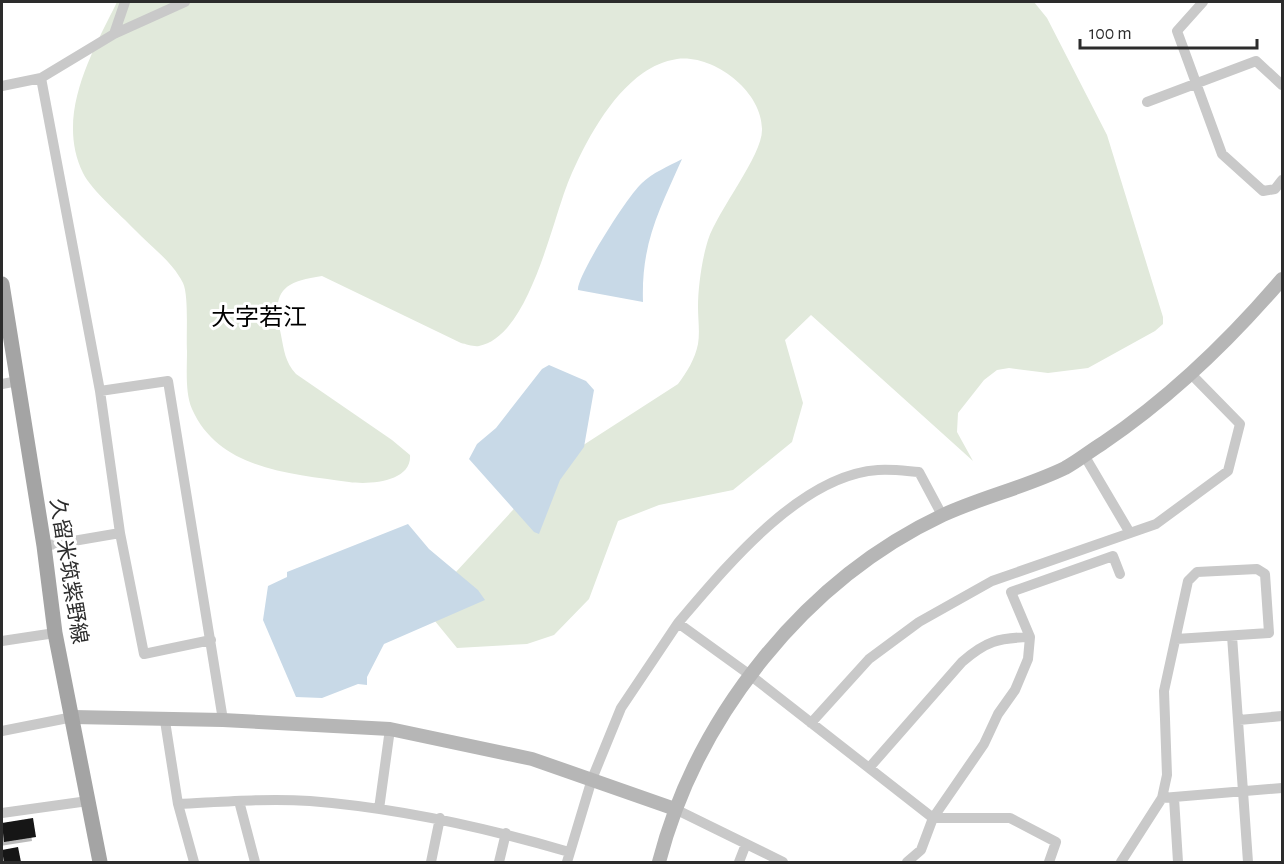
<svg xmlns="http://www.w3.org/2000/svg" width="1284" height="864" font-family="'Alegreya Sans','Noto Sans JP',sans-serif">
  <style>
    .green { fill: #e1e9db }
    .water { fill: #c8d9e7 }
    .building { fill: #131313; filter: url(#shadow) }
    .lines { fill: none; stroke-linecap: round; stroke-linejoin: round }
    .street { stroke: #c9c9c9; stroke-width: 10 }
    .secondary { stroke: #b6b6b6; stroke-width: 14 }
    .primary { stroke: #a4a4a4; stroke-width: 15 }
    .labels { text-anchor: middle; stroke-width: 6; stroke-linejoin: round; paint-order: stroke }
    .street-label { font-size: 21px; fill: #2c2c2c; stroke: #fff }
    .quarter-label { font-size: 24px; fill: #000; stroke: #fff }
  </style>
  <defs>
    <filter id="shadow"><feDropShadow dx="-4" dy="4" stdDeviation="0" flood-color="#0004"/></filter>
  </defs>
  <rect width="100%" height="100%" fill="#fff"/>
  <!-- green -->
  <path class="green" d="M117,2H1034L1047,18L1107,135L1163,317V324L1155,331L1088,368L1048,373L1009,368L997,370L984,380L958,413L957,432L973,461L811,315L785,340L803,403L792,442L733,490L659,505L618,521L589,599L554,635L527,644L457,648L430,615L444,585L557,462L678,384C687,372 695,359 698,344C700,332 698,319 698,307C698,287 702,259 708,240C718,210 762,156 762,130C763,92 714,54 677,59C664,61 653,66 643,73C610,96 585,142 569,180C552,221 529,337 479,346C474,347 466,344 461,343L322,276C279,282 272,294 281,335C284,350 285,362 296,374L392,440L410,455C412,482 369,485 349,482C292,474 219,470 192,409C185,393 187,368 187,351C186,335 189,296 183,283C172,261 151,247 135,230C120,214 92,191 83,173C55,115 92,53 117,2Z"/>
  <!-- water -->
  <path class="water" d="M682,159C659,211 641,243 643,302L578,290C576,277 629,194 642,183C652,173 669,166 682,159Z
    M549,365L586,381L594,390L584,447L560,480L539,534L534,532L469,459L477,444L496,428L542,369Z
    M408,524L429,549L478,590L485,600L384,644L367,677V685L358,684L322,698L296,697L263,620L268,586L287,577V572Z"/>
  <!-- building -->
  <path class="building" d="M33,818L36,837L4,842L2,823Z
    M18,847L21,862H4L2,850Z"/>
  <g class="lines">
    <!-- street -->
    <path class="street" d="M1203,2L1177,31L1222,154L1263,191L1275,189L1282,180
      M114,34L185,2
      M41,78L114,34L125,2
      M2,86L41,78L100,391L120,533L144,654L211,640
      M1147,102L1256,61L1282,85
      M2,384L18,381
      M100,391L168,381L223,720
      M1084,455L1130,533
      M44,546L120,533
      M678,623C725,568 800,475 878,470C892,469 906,471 919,472L942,515
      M1232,636L1248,862
      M2,641L55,633
      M1239,720L1282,716
      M165,721L178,804L194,862
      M811,723L869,659L919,622L992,581L1156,524L1228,471L1240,424L1191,374
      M2,731L73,717
      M869,768L962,662C986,641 998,638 1030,637
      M1162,798L1282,788
      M1174,798L1178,862
      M239,801L255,862
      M178,804C221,802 266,798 310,801C399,808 484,827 569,852
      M379,809L390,729
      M675,809L783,862
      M2,813L88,801
      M431,862L440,818
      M499,862L506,833
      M567,862L592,779L621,708L678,623L750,675L933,818H1010L1056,842L1049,862
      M739,862L746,844
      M907,862L921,850L933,818L984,744L998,714L1015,690L1028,659L1030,637L1011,592L1113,556L1120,574
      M1121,862L1162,798L1167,775L1164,691L1188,581L1197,572L1257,569L1265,574L1269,633L1176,639"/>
    <!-- secondary -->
    <path class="secondary" d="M73,717L223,720L390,729L532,759L675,809
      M659,862C697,716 805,580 943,515C982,497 1026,487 1065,468C1078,461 1090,451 1103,443C1171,397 1229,341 1282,279"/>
    <!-- primary -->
    <path class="primary" d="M2,284L44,546L55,633L100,862"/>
  </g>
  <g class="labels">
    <!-- street labels -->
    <g class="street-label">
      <text transform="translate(69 571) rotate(81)" y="7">久留米筑紫野線</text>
    </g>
    <!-- quarter labels -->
    <g class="quarter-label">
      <text x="259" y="325">大字若江</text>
    </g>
  </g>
  <!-- border -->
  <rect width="1284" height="864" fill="none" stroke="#2c2c2c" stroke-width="6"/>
  <!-- scale -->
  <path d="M1080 39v9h177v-9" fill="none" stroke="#2c2c2c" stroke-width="3"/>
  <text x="1089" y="39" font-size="18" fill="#2c2c2c" stroke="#ffffff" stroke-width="4.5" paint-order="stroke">100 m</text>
</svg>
